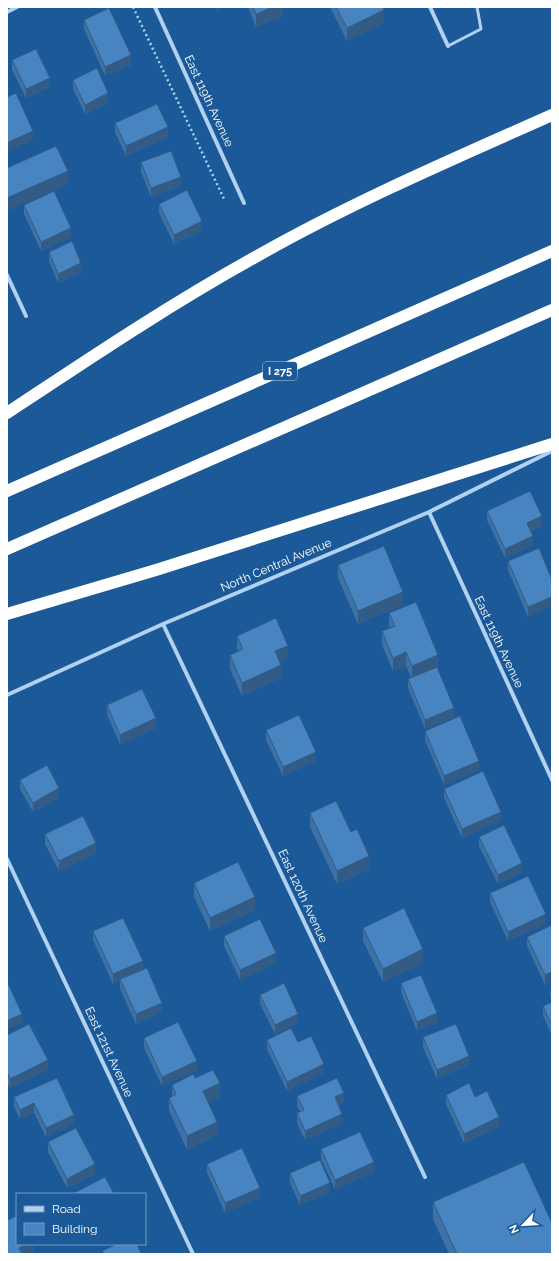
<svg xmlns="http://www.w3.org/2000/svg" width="559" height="1261" font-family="Raleway,sans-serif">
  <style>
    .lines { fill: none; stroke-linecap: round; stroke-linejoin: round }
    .path { stroke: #b0d1f0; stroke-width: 2.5; stroke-dasharray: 2 3; stroke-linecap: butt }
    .lane { stroke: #b0d1f0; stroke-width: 3 }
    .street { stroke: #b0d1f0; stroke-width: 4 }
    .highway { stroke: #fff; stroke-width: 12 }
    .wall { fill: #3e72a5 }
    .shaded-wall { fill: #325c86 }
    .building { fill: #4884c0; stroke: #325c86 }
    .labels { text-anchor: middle; stroke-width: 3; stroke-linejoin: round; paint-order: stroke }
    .shield { fill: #1b5998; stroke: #bbcde0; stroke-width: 1 }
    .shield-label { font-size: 11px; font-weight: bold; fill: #fff }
    .street-label { font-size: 12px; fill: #fff; stroke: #1b5998 }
  </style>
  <rect width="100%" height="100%" fill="#1b5998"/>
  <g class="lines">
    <!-- path -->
    <path class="path" d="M133,7L225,201"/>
    <!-- lane -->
    <path class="lane" d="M448,46L481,29L477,7"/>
    <!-- street -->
    <path class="street" d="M155,7L244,203
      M430,7L448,46
      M7,12L17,7
      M7,275L26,316
      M429,512L552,780
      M163,624L425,1177
      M7,695L163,624L429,512L552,451
      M7,859L193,1254"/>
    <!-- highway -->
    <path class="highway" d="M7,413C90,358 172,303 259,255C353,202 453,159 552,115
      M7,491L552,251
      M7,549L552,310
      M7,614L156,570L552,444"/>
  </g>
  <!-- wall -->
  <path class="wall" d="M248,7H283V16L256,27Z
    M330,7H383L384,23L347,41Z
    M84,20L131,65L105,76L84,29Z
    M12,60L50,87L26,98L12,70Z
    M73,80L108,103L85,114L73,89Z
    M115,123L168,137L126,156L115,132Z
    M141,162L181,186L151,197L141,172Z
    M159,204L202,231L174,244L159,213Z
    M24,205L71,237L41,251L24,214Z
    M49,252L81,272L58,283L49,261Z
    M487,511L542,526L531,531L533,545L505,558L487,520Z
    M539,548L528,617L508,570V561Z
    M338,565L403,605L358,624L338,578Z
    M389,613L438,668H437L454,717L425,729L408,688V679L411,677L406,666L393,671L382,645V631L390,628L389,626Z
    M237,636L288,659L280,662L281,678L242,696L230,669V655L238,652L237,649Z
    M107,705L156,728L120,744L107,715Z
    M266,730L316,761L283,776L266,740Z
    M425,731L479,770L444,785L425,740Z
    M20,780L59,798L33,812L20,789Z
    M444,789L501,821L462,838L444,798Z
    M310,813L351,832L369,869L337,884L310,827Z
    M45,834L96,853L59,871L45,844Z
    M479,837L522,872L498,884L479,846Z
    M194,883L255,910L210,931L194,897Z
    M490,893L546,924L508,941L490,902Z
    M552,925V982L545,985L527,946V937Z
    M363,928L423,963L383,982L363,941Z
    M93,931L143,969L162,1012L136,1024L120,989V980L113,984L93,940Z
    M224,936L276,963L240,980L224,946Z
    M401,983L437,1022L417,1031L401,992Z
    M552,987V1002L550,997V988Z
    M260,995L298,1023L275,1034L260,1004Z
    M552,1002V1036L543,1016V1006Z
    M7,1035L48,1069L10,1088L7,1082Z
    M423,1037L469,1065L437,1079L423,1047Z
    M144,1038L197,1070L162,1086L144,1048Z
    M267,1040L298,1042L324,1073L287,1091L267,1049Z
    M57,1078L74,1124L46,1137L34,1113L20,1119L14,1107V1097Z
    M195,1078L220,1097L208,1102L217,1135L187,1150L169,1111V1098L172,1096V1085Z
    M446,1095L475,1097L499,1127L464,1143L446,1104Z
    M297,1096L344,1102L338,1105L342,1123L305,1140L297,1123V1113L300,1112L297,1105Z
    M48,1142L95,1174L67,1188L48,1152Z
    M321,1149L374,1172L335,1189L321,1159Z
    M207,1164L260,1197L225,1213L207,1173Z
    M290,1173L330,1192L300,1205L290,1183Z
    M433,1202L552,1254H449L433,1219Z"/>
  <!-- shaded-wall -->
  <path class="shaded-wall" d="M216,7H227L216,12Z
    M273,7H283V16L256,27V14Z
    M384,10V23L347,41V28Z
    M131,55V65L105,76V67Z
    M50,78V87L26,98V89Z
    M108,93V103L85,114V105Z
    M168,127V137L126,156V146Z
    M33,131V140L7,152V143Z
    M68,171V184L7,211V198Z
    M181,177V186L151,197V188Z
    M202,221V231L174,244V235Z
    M71,228V237L41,251V242Z
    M81,263V272L58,283V274Z
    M542,516V526L527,532V523Z
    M533,536V545L505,558V549Z
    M403,592V605L358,624V611Z
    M552,597V606L528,617V607Z
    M288,646V659L275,665V651Z
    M406,652V666L393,671V658Z
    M438,655V668L412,679V666Z
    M281,665V678L242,696V683Z
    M454,708V717L425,729V720Z
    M156,718V728L120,744V735Z
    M316,752V761L283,776V767Z
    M479,761V770L444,785V776Z
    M59,788V798L33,812V803Z
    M501,812V821L462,838V829Z
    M96,843V853L59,871V861Z
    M369,856V869L337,884V871Z
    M522,863V872L498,884V875Z
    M255,897V910L210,931V918Z
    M546,914V924L508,941V932Z
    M423,949V963L383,982V969Z
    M276,953V963L240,980V970Z
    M143,961V970L113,984V974Z
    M552,972V982L545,985V975Z
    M162,1003V1012L136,1024V1014Z
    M437,1013V1022L417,1031V1022Z
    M22,1014V1023L7,1030V1021Z
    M298,1014V1023L275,1034V1025Z
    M469,1056V1065L437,1079V1070Z
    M48,1060V1069L10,1088V1079Z
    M197,1061V1070L162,1086V1077Z
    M324,1064V1073L287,1091V1082Z
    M220,1083V1097L203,1105V1091Z
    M344,1093V1102L335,1106V1097Z
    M34,1103V1113L20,1119V1110Z
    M342,1114V1123L305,1140V1131Z
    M74,1115V1124L46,1137V1128Z
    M499,1117V1127L464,1143V1134Z
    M217,1122V1135L187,1150V1136Z
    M374,1162V1172L335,1189V1180Z
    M95,1164V1174L67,1188V1179Z
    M330,1183V1192L300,1205V1196Z
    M260,1188V1197L225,1213V1203Z
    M27,1244H34V1254H19V1248Z"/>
  <!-- building -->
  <path class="building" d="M253,7H273L256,14Z
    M336,7H383L384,10L347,28Z
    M109,8L131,55L105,67L84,20Z
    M36,49L50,78L26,89L12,60Z
    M97,68L108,93L85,105L73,80Z
    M16,93L33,131L7,143V97Z
    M157,104L168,127L126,146L115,123Z
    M56,146L68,171L7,198V168Z
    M171,151L181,177L151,188L141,162Z
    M187,190L202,221L174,235L159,204Z
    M54,191L71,228L41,242L24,205Z
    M72,241L81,263L58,274L49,252Z
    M530,491L542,516L527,523L533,536L505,549L487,511Z
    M384,546L403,592L358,611L338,565Z
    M539,548L552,580V597L528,607L508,561Z
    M416,602L438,655L412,666L406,652L393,658L382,631L395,626L389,613Z
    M276,618L288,646L275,651L281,665L242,683L230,655L243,649L237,636Z
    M437,667L454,708L425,720L408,679Z
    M142,689L156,718L120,735L107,705Z
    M299,715L316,752L283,767L266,730Z
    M460,716L479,761L444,776L425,731Z
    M47,765L59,788L33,803L20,780Z
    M483,771L501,812L462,829L444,789Z
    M336,801L351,832L357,829L369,856L337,871L310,813Z
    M83,816L96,843L59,861L45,834Z
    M504,825L522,863L498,875L479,837Z
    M238,862L255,897L210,918L194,883Z
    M528,876L546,914L508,932L490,893Z
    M404,908L423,949L383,969L363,928Z
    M123,918L143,961L113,974L93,931Z
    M260,919L276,953L240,970L224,936Z
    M552,925V972L545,975L527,937Z
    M147,968L162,1003L136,1014L120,979Z
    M421,975L437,1013L417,1022L401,983Z
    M7,981L22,1014L7,1021Z
    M284,983L298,1014L275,1025L260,995Z
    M552,987V993L550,988Z
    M552,1002V1026L543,1006Z
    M178,1022L197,1061L162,1077L144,1038Z
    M29,1024L48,1060L10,1079L7,1072V1035Z
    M456,1024L469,1056L437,1070L423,1037Z
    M291,1028L298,1042L311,1036L324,1064L287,1082L267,1040Z
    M213,1070L220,1083L203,1091L217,1122L187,1136L169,1098L176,1094L172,1085L193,1074L195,1078Z
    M57,1078L74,1115L46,1128L34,1103L20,1110L14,1097Z
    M337,1078L344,1093L335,1097L342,1114L305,1131L297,1113L304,1110L297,1096Z
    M469,1083L475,1097L487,1091L499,1117L464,1134L446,1095Z
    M76,1128L95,1164L67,1179L48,1142Z
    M360,1132L374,1162L335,1180L321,1149Z
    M242,1148L260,1188L225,1203L207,1164Z
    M320,1160L330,1183L300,1196L290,1173Z
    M524,1162L552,1223V1254H457L433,1202Z
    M105,1177L114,1194H72Z
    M17,1216V1244H27L19,1248L22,1254H7V1220Z
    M117,1244H137L141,1254H104L102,1251Z"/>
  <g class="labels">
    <!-- shield labels -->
    <rect class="shield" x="263" y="362" width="34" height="18" rx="3"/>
    <g class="shield-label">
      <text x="280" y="375">I 275</text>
    </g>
    <!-- street labels -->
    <g class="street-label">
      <text transform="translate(209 101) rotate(65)" y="4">East 119th Avenue</text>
      <text transform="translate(276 565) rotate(-23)" y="4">North Central Avenue</text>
      <text transform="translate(499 642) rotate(65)" y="4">East 119th Avenue</text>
      <text transform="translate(303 896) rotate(65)" y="4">East 120th Avenue</text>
      <text transform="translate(109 1052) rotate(65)" y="4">East 121st Avenue</text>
    </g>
  </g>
  <!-- border -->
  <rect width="559" height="1261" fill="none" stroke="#ffffff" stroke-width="16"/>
  <!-- legend -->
  <rect x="16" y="1193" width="130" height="52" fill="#1b5998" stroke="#769bc1"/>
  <rect x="24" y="1206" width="20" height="6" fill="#b0d1f0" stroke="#769bc1"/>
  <text x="52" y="1213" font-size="12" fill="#ffffff">Road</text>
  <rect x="24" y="1223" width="20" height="12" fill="#4884c0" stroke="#769bc1"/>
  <text x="52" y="1233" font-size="12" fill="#ffffff">Building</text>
  <!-- north arrow -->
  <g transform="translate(523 1225) rotate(245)" stroke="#1b5998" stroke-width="3" paint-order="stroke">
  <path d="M0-3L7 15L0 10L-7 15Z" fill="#ffffff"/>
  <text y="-6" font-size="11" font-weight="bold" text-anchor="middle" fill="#ffffff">N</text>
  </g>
</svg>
